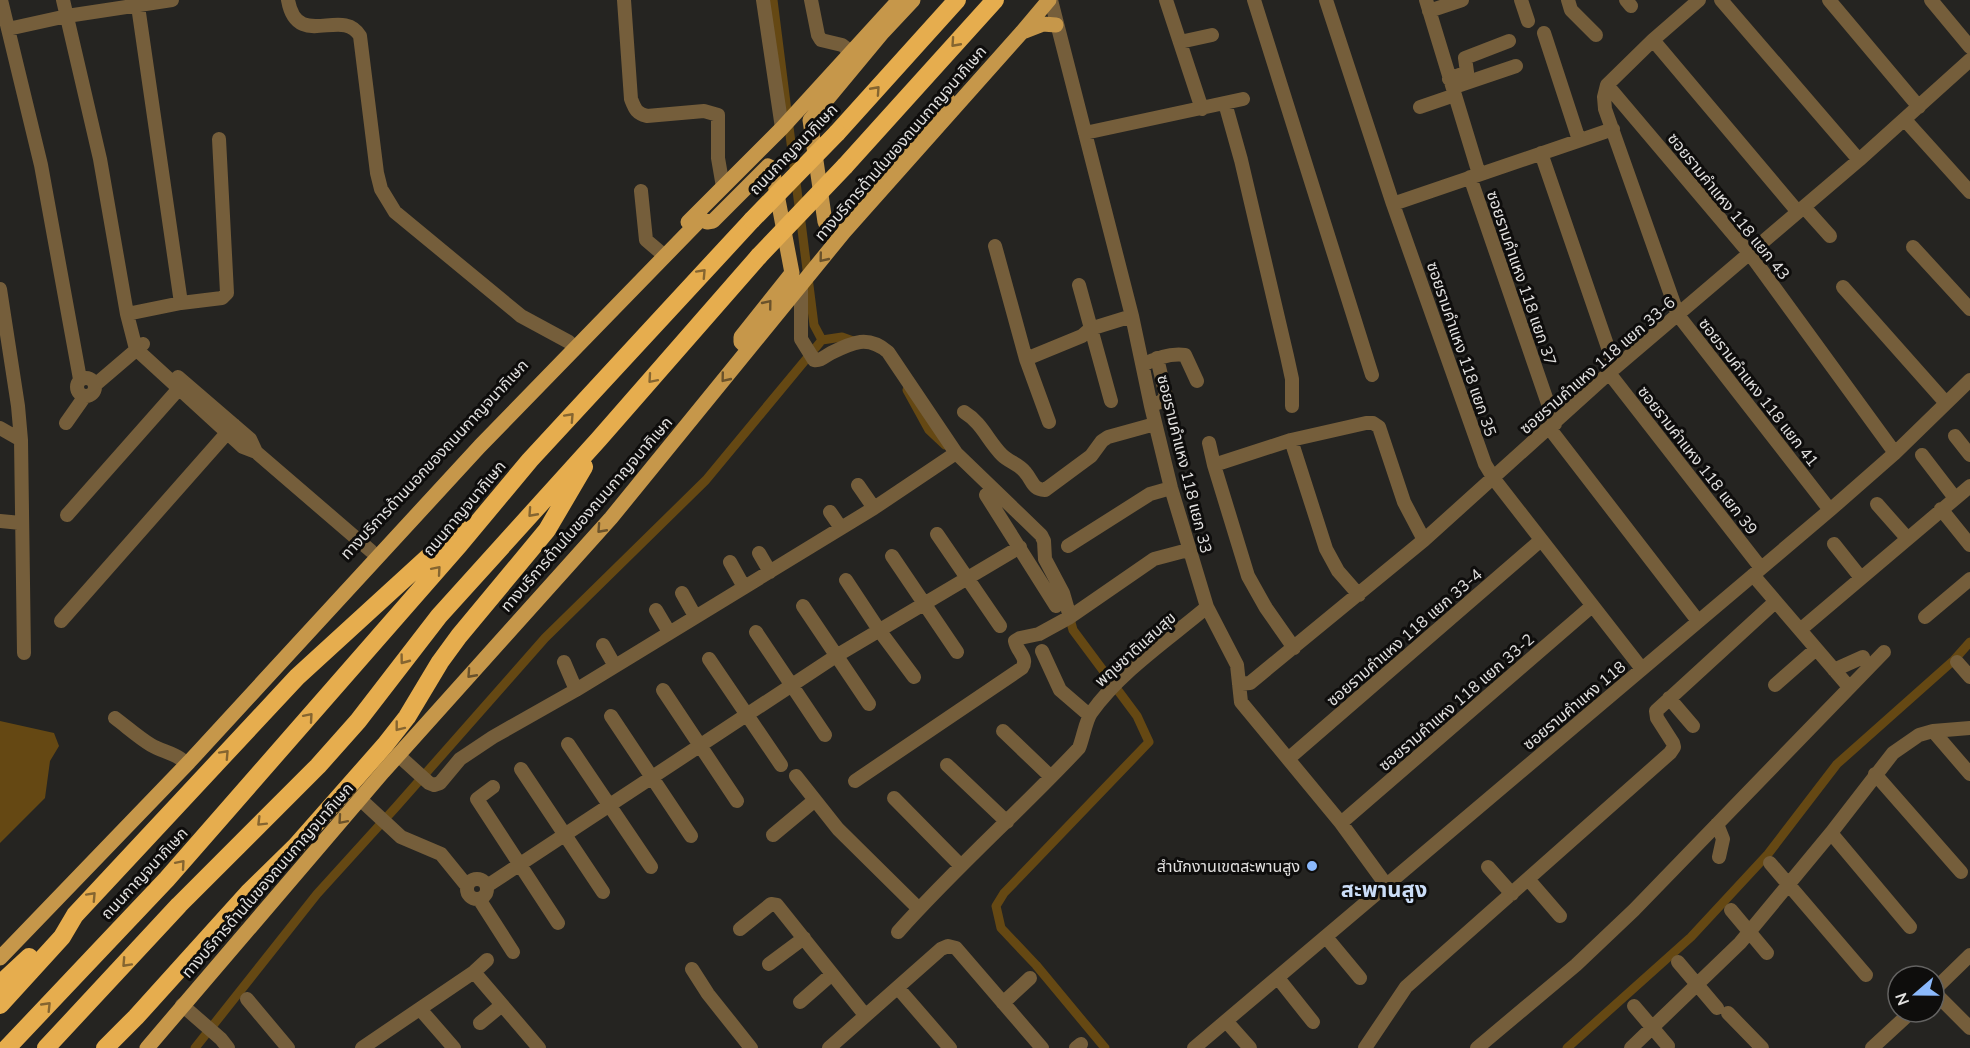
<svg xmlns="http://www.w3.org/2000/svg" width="1970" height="1048" font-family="'Nunito Sans','Noto Sans Thai',sans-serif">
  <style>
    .water { fill: #654813 }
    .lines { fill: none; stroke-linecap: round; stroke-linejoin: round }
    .canal { stroke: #654813; stroke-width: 9 }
    .minor { stroke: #755e3b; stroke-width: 14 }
    .major { stroke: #c6974a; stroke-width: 15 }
    .highway { stroke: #e6ad4e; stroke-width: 18 }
    .highway-bridge { stroke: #e6ad4e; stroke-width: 18 }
    .oneway { stroke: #856530 }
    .oneway2 { stroke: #6a522b }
    .poi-dot { fill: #8bb9fc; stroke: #0e0d0c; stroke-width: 2 }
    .labels { text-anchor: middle; stroke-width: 6; stroke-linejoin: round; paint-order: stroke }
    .street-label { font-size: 16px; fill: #e2e1e0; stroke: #0e0d0c }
    .poi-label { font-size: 16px; fill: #e2e1e0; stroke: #0e0d0c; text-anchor: end }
    .district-label { font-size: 22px; font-weight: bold; fill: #cbddf7; stroke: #0e0d0c }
  </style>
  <rect width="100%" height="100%" fill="#252421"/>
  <!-- water -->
  <path class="water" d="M0,721L54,733L59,746L50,761L45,798L0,843Z"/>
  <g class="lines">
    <!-- canal -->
    <path class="canal" d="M773,0L814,325L822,340L842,337L856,342
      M907,390L929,430L945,445
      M1069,615L1073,630L1137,716L1149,742L1004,893L996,906L1001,928L1036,965L1105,1048
      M195,1048L317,894L396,807L545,638L706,480L822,340
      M1567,1048L1691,937L1768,854L1837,764L1954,660L1970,642"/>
    <!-- minor -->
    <path class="minor" d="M1,0L41,165L80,379
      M63,0L100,159L127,314L136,349L243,447L256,452L371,551
      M288,0C297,51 343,6 360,36L377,173L381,189L395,212L521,316L569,342
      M624,0L631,99C635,109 636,113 647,116L704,111L718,115V158L723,187
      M763,0L782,128
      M811,0L818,35L821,40L842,45L851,52
      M1051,0L1132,316L1151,406L1171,488L1207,607L1237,665L1241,702L1341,823L1387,886
      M1166,0L1202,109
      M1254,0L1372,375
      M1326,0L1393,204L1485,464L1494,479L1642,669
      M1426,0L1479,174
      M1521,0L1528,21
      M1568,0L1571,10L1596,35
      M1626,0L1631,6
      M1699,0L1653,40L1607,85L1750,254L1895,453
      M1721,0L1859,160
      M1829,0L1919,107
      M1931,0L1970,47
      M138,6L181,303
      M1429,11L1462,0
      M8,29L67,16L172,0
      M1544,33L1579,140
      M1653,40L1798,212
      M1180,42L1212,35
      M1449,79L1467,72L1465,58L1509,41
      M1607,85L1604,97L1605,109L1678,315L1830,510
      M1454,87L1516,66
      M1225,103L1241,160L1287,356L1292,379V406
      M1420,107L1455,95
      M1905,120L1970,192
      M1085,133L1243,99
      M1541,153L1615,368
      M1470,177L1555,424
      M641,191L646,240L659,251
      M1393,204L1613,129
      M1804,207L1830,236
      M995,246L1026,359L1049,422
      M1913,247L1970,309
      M801,285V339L814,360C821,361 825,356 831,353C853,342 868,335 888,352L956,453L1041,535L1044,541L1045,559L1063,593L1070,617
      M1079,285L1111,401
      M1843,287L1946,403
      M0,289L18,406L21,440L24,653
      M127,314L181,303L222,298L227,293L219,139
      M1026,359L1082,336L1090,329L1132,316
      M1143,365C1156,358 1170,353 1185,355L1197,381
      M1609,373L1761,568
      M178,377L250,439L256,452
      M77 387a9 9 0 1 1 18 0a9 9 0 1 1-18 0Z
      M95,385L143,344
      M1151,406L1162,401L1166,396L1157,358
      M964,412C982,423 988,441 1002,455C1009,462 1019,464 1025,472C1033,481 1032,489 1045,490L1091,456L1102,441L1108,437L1155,424
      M66,423L85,396
      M0,428L21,440
      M1550,429L1698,621
      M1955,436L1970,455
      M1291,440L1326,549L1338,571L1359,595
      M1209,443L1214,465L1248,576L1266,608L1294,648
      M1922,455L1955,498
      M1214,465L1291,440L1366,423H1373L1379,427L1404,502L1424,540
      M858,485L874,508
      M986,495L1056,606
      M1877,504L1907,538
      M1941,509L1970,545
      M830,512L841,528
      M67,515L183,384
      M0,521L21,523
      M937,534L1000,626
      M1834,544L1861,578
      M1068,546L1150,494L1171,488
      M759,553L770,572
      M892,556L957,652
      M730,562L744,587
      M1753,575L1849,687
      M846,580L879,630L914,677
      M682,593L695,616
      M803,606L869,704
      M656,610L669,632
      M1925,617L1970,579
      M61,621L234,425
      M1800,630L1970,486
      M756,632L825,735
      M603,645L615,666
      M1042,651L1060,690L1089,715
      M709,659L781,765
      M564,662L576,690
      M1957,662L1970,677
      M1834,670L1863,657
      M1239,684L1250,683L1424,540L1609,373L1859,160L1970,60
      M1775,685L1816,649
      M663,690L737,801
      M1669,698L1693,726
      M611,716L691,836
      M115,718C127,727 138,737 151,745C161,751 171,752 181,759
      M1003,731L1051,777
      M1933,731L1970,774
      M568,744L651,867
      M398,755L429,783L434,785L440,783L460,759L493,737L576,690L874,508L956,453
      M1288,759L1541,540
      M947,765L1007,822
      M521,769L603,892
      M1875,774L1961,872
      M796,776L838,829L919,909
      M855,781L1022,668C1029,658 1017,652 1015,641L1020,638L1039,634L1070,617L1154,559L1188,550
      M493,787L477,799L558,923
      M894,798L961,866
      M360,799L401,837L441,854L467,886
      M1341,823L1592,606
      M1717,824L1723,839L1719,857
      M1831,833L1910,927
      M773,835L815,800
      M1770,863L1866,975
      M1488,867L1512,894
      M467 889a10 10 0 1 1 20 0a10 10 0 1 1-20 0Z
      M1528,879L1560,916
      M487,886L836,656L1020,547
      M479,899L513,952
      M1731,910L1767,953
      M740,929L771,904L777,905L865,1015
      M898,932C955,868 1020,811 1079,748C1083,738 1086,720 1091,713C1121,671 1168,640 1207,607
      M1326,937L1360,978
      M1678,962L1717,1008
      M769,964L804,938
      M692,969L708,994L751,1048
      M474,972L539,1048
      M1278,978L1313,1022
      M898,988L950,1048
      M1934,990L1970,955
      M1934,992L1970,1028
      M247,999L288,1048
      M800,1002L832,974
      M1003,1003L1030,978
      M182,1005L221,1039L228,1048
      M1634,1006L1668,1046
      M420,1009L454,1048
      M1728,1013L1762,1048
      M1226,1021L1250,1048
      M480,1023L502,1005
      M362,1048L474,972L487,960
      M829,1048L941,949L948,946L956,948L1042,1048
      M1076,1048L1081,1044
      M1194,1048L1830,510L1895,453L1970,380
      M1365,1048L1406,987L1670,753L1674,747L1673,743L1657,718L1656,711L1775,602
      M1477,1048L1576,965L1634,910L1884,652
      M1631,1048L1740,943L1831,833L1893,753L1919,735L1933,731L1970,728
      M1872,1048L1911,1012"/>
    <!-- major -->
    <path class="major" d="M913,0L883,32L810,120L825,222L828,224L836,222L948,100
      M1025,31L1043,24L1056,25
      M688,222L782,128L899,0
      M0,958L189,762L480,446L701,219L707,222L713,221L768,166L772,168L792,273L741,337V342L748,349
      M147,1048L383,772L611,518L844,232L1022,32L1049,0"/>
    <!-- highway -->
    <path class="highway" d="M837,133L957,0
      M845,166L995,0
      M0,984L29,957
      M0,1005L62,937L75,915L297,677L460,528
      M7,1048L167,879L460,544L530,460L752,220
      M46,1048L179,905L318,766L358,721L439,616L599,439L759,256
      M105,1048L136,1017L248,893L296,846L385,745L407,717L440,662L459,636L547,530L584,467"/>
    <!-- highway-bridge -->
    <path class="highway-bridge" d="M752,220L837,133
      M759,256L845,166"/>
  </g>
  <!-- one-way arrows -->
  <defs><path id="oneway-chevron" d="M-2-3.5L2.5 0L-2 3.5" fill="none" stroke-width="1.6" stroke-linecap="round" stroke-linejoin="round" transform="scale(1.5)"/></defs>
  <g class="oneway">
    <use href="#oneway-chevron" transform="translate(955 43) rotate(132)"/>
    <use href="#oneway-chevron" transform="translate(876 90) rotate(-48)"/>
    <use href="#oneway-chevron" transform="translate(702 273) rotate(-47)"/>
    <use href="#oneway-chevron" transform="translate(652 379) rotate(131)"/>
    <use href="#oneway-chevron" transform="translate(570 417) rotate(-47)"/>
    <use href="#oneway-chevron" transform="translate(532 513) rotate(132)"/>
    <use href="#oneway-chevron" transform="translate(437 570) rotate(-49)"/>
    <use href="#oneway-chevron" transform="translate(404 660) rotate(127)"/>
    <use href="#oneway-chevron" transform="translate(309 717) rotate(-49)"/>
    <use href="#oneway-chevron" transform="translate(399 727) rotate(128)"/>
    <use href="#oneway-chevron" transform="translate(225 754) rotate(-47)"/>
    <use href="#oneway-chevron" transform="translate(261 822) rotate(135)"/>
    <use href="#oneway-chevron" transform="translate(181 864) rotate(-49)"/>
    <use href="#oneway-chevron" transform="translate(92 896) rotate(-47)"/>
    <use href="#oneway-chevron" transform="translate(126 963) rotate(133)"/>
    <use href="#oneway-chevron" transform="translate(47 1006) rotate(-46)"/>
  </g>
  <g class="oneway2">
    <use href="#oneway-chevron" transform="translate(823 258) rotate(129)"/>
    <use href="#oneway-chevron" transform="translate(768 304) rotate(-51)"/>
    <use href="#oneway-chevron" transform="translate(725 378) rotate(129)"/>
    <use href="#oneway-chevron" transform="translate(601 529) rotate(132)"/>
    <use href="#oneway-chevron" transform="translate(471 674) rotate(132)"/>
    <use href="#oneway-chevron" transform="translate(342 820) rotate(131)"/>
  </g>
  <!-- markers -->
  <circle class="poi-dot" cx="1312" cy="866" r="6"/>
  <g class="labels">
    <!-- street labels -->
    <g class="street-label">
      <text transform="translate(900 143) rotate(-49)" y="6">ทางบริการด้านในของถนนกาญจนาภิเษก</text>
      <text transform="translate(793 149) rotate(-46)" y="6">ถนนกาญจนาภิเษก</text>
      <text transform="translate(1729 206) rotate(51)" y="6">ซอยรามคำแหง 118 แยก 43</text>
      <text transform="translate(1522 278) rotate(71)" y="6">ซอยรามคำแหง 118 แยก 37</text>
      <text transform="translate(1462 349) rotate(71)" y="6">ซอยรามคำแหง 118 แยก 35</text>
      <text transform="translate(1597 365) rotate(-41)" y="6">ซอยรามคำแหง 118 แยก 33-6</text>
      <text transform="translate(1759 392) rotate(52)" y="6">ซอยรามคำแหง 118 แยก 41</text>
      <text transform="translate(434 459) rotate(-47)" y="6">ทางบริการด้านนอกของถนนกาญจนาภิเษก</text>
      <text transform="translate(1698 460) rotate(52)" y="6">ซอยรามคำแหง 118 แยก 39</text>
      <text transform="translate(1185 464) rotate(76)" y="6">ซอยรามคำแหง 118 แยก 33</text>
      <text transform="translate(464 508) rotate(-50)" y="6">ถนนกาญจนาภิเษก</text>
      <text transform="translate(586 514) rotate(-49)" y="6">ทางบริการด้านในของถนนกาญจนาภิเษก</text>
      <text transform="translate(1404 637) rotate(-41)" y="6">ซอยรามคำแหง 118 แยก 33-4</text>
      <text transform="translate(1135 649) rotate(-42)" y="6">พฤษชาติแสนสุข</text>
      <text transform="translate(1456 702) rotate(-41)" y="6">ซอยรามคำแหง 118 แยก 33-2</text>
      <text transform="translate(1574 705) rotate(-40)" y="6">ซอยรามคำแหง 118</text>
      <text transform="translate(144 873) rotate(-47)" y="6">ถนนกาญจนาภิเษก</text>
      <text transform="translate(267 880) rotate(-49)" y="6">ทางบริการด้านในของถนนกาญจนาภิเษก</text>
    </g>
    <!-- poi labels -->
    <g class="poi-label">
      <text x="1300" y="872">สำนักงานเขตสะพานสูง</text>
    </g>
    <!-- district labels -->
    <g class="district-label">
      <text x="1384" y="897">สะพานสูง</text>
    </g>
  </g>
  <!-- north arrow -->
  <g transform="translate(1916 994) rotate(250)"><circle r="28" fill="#0e0d0c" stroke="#636261" stroke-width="1.5"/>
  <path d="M0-4.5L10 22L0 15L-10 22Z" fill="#8bb9fc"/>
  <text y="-9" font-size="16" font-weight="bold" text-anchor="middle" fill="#e2e1e0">N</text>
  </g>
</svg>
